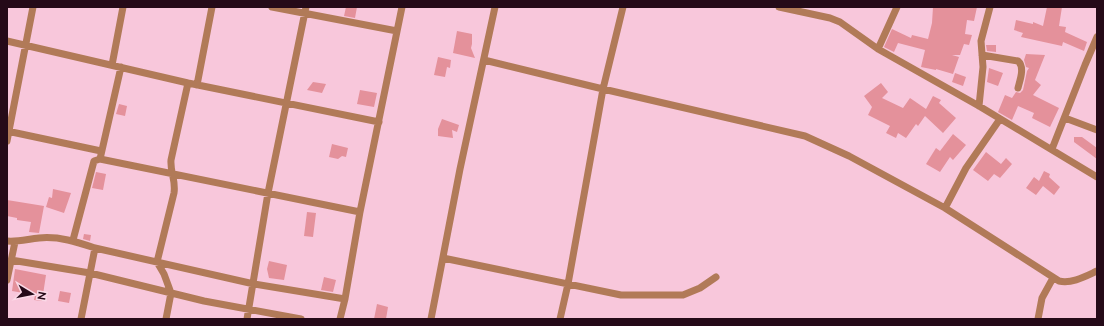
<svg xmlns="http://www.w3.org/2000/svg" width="1104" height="326" font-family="Raleway,sans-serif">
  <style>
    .building { fill: #e4919b }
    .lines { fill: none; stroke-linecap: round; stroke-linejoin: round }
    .street { stroke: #b17a58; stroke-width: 7 }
  </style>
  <rect width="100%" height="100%" fill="#f8c7db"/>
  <!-- building -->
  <path class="building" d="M346,7H357L355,18L344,16Z
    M933,7H977L974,21L967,20L965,34L972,35L969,45L964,44L960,55H952L959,57L953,74L936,69V70L921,67L925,50L898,43L894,52L884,47L892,29L911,38L912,35L928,39L932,23Z
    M1047,7H1062L1059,26L1066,27L1065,32L1087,42L1084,51L1063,42L1062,46L1021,37L1023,33L1014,30L1016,20L1033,24V22L1043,26Z
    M457,31L472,34V44L471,48L475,58L453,53Z
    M986,45H996V52L987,51Z
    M1026,54L1045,55L1035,80L1041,85L1033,95L1059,108L1050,127L1032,118L1034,113L1018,106L1012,120L998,112L1005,95L1012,98L1016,92L1020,93L1023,90L1027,71L1029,68L1026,67L1024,60Z
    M438,57L451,60L450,68L447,67L445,77L434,75Z
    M989,68L1003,73L998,86L987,82Z
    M955,73L966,77L963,86L952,82Z
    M313,82L326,84L322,93L307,90Z
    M881,83L888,92L882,98L903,108L910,98L926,109L933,96L941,100L939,103L956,118L943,133L925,116L918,126L916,124L906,138L898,133L896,138L886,133L890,126L868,115L872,107L864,96Z
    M360,90L377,93L374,107L357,104Z
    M119,104L127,106L125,116L116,114Z
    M442,119L459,125L457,132L452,130L453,138L438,136V129Z
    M953,134L966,145L953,160L950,157L940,172L926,164L936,148L940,151Z
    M1074,137H1082L1097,148V159L1074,142Z
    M332,144L348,148L346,157L342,156L338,159L329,157Z
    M986,152L1001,164L1006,158L1012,164L1000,178L994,174L988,181L973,170Z
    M1044,171L1050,174L1049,177L1060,187L1054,195L1043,186L1036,195L1026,188L1034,177L1039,181Z
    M96,172L106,174L103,190L92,188Z
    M53,189L71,193L64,213L46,207L49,197L52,198Z
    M7,200L44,206L39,233L29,232L31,222L17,220V218L7,216Z
    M307,212L316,213L313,237L304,236Z
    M84,234L91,235L90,241L83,239Z
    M269,261L287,265L284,280L269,278L267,269Z
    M15,269L46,275L42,301L34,300L35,295L12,291Z
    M324,277L336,280L333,292L321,290Z
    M60,291L71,293L69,303L58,301Z
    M377,304L388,307L386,319H374Z"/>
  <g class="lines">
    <!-- street -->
    <path class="street" d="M272,7L397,31
      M779,7L830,18L840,22L878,49L979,106L1097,177
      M7,41L188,83L379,122
      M878,49L897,7
      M982,55L1018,61C1025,67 1020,80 1018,88
      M484,60L603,89L805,136L849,156L945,208L1059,281C1072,284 1086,276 1097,271
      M112,65L123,7
      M197,85L212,7
      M979,106L983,67L981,41L990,7
      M1065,118L1097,130
      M7,131L101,151
      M7,141L33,7
      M1052,149L1085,65L1097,37
      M100,159L360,212
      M945,208L966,168L1000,119
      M73,240L94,161L100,159L121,67
      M7,241C18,242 28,239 39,238C59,236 77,242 95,248L254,284L345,299
      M443,258L621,295H683L700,288L716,277
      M11,260L90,273L204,301L301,319
      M7,280L15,242
      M81,319L95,248
      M166,319L171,293L164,274L157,262L174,193C176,180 170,172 171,160L188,83
      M247,319L268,193L306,7
      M340,319L345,299L360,212L402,7
      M431,319L460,169L495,7
      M560,319L568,284L603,89L623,7
      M1038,319L1042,298L1053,278"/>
  </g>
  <!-- border -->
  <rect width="1104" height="326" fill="none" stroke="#250a18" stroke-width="16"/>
  <!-- north arrow -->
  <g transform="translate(32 294) rotate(100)" stroke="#fbd9e7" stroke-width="3" paint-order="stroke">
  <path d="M0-3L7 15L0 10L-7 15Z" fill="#250a18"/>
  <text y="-6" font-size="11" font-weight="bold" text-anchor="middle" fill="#250a18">N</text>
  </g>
</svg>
